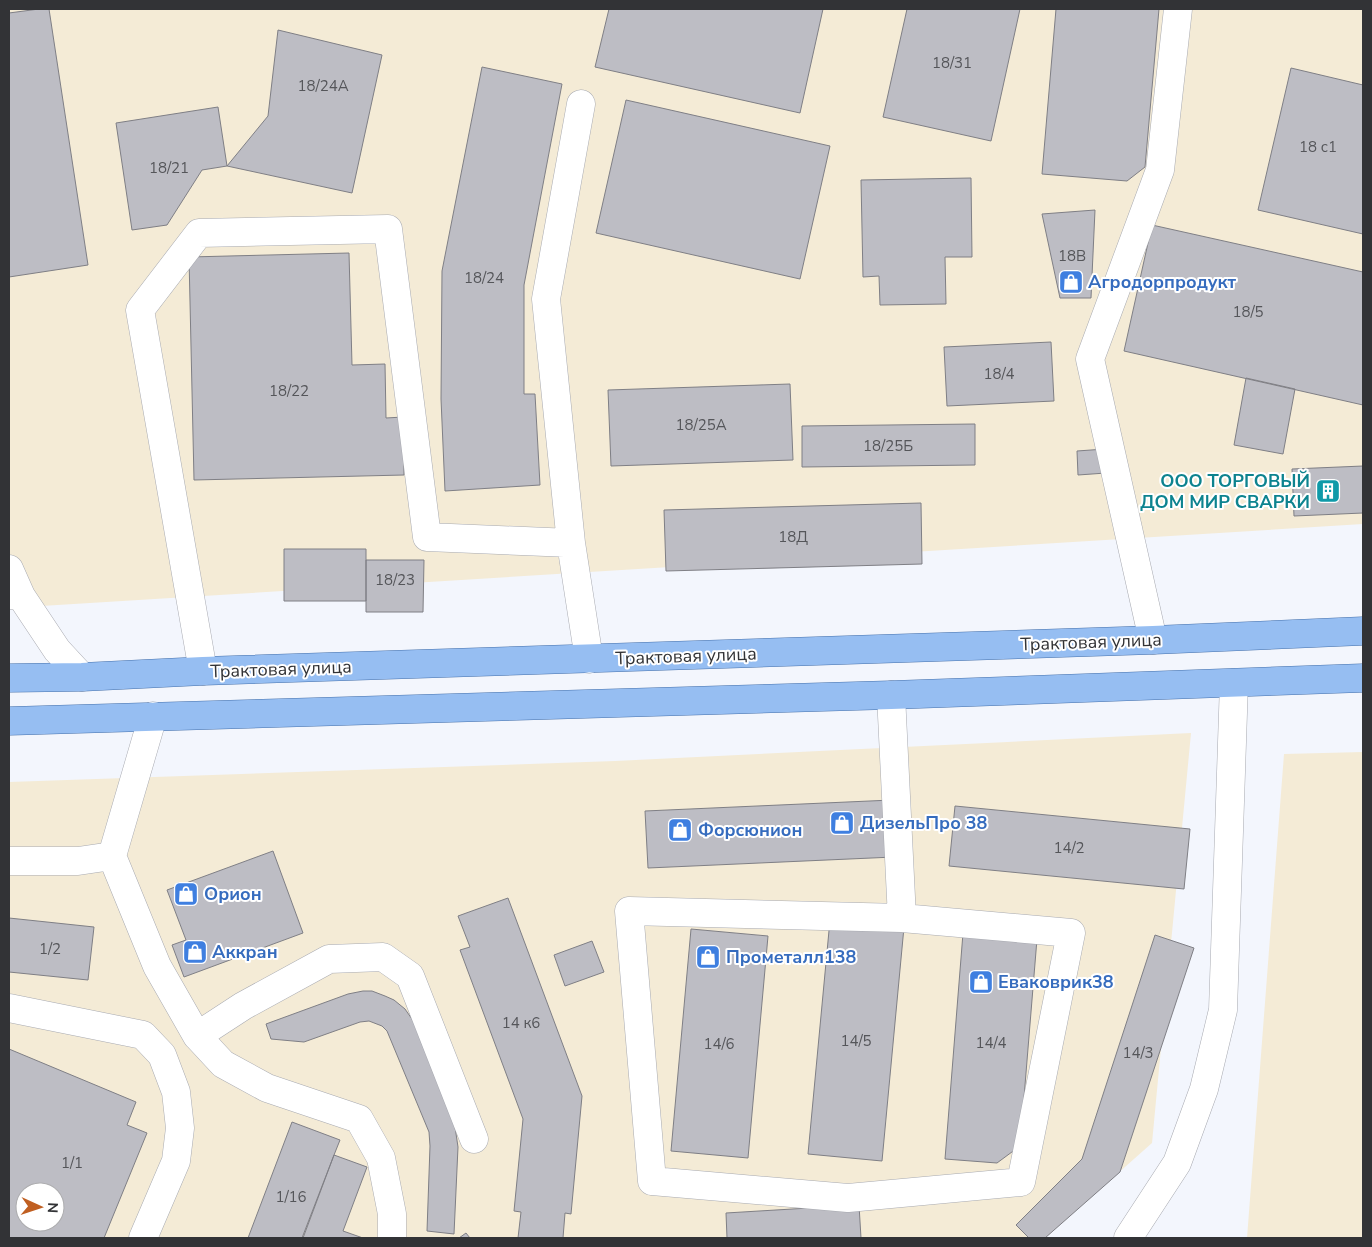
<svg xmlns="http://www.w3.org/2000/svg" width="1372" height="1247" font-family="'Nunito Sans',sans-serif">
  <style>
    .industrial { fill: #f4ebd6; fill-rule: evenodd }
    .building { fill: #bdbdc4; stroke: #7f7f85; fill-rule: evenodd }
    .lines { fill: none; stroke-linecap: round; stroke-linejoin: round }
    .minor-casing { stroke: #a8aab1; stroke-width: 29 }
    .major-casing { stroke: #4671ab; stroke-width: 29 }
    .minor { stroke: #fff; stroke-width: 28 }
    .major { stroke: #96bef2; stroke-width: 28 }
    .labels { text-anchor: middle; stroke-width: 4; stroke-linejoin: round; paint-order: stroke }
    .number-label { font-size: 15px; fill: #55565a }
    .shop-label { font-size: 18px; font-weight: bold; fill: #366cbe; stroke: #fff; text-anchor: start }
    .culture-label { font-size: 18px; font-weight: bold; fill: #0d838f; stroke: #fff; text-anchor: end }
    .street-label { font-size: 18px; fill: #323336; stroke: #fff }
  </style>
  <rect width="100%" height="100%" fill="#f3f6fd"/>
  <!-- industrial -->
  <path class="industrial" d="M9,9H1363V524L9,608Z
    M1191,733L1152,1143L1045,1238H9V782L615,761ZM25,1192H55V1222H25Z
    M1363,752V1238H1247L1284,754Z"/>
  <!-- building -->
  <path class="building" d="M39,9H49L88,265L9,277V13Z
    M609,9H823L800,113L595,67Z
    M907,9H1020L991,141L883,117Z
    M1056,9H1159L1145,167L1127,181L1042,174Z
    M278,30L382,55L352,193L227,166L268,116Z
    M482,67L562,84L524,285V394H535L540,485L445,491L441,399L442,271Z
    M1291,68L1363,85V234L1258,210Z
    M626,100L830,146L800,279L596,233Z
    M218,107L227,166L202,170L167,225L132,230L116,123Z
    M971,178L972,257H945L946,304L880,305L879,276L863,277L861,180Z
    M1095,210L1091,298H1060L1042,214Z
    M1152,225L1363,272V405L1124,351Z
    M349,253L352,365L385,364L386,418L403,417L404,475L194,480L189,257Z
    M1051,342L1054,401L947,406L944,347Z
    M1246,378L1295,389L1283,454L1234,445Z
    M790,384L793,460L611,466L608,390Z
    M975,424V465L802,467V426Z
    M1105,449L1106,473L1078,475L1077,451Z
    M1363,466V513L1294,516L1292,469Z
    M921,503L922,564L666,571L664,510Z
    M284,549H366V601H284Z
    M366,560H424L423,612H366Z
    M892,800L894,857L648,868L645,811Z
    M955,806L1190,829L1184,889L949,866Z
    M273,851L303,933L184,977L172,945L186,940L167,890Z
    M508,898L582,1096L571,1214L565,1213L563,1238H518L521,1212L514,1211L523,1119L460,950L470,947L458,916Z
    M9,918L94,927L88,980L9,972Z
    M830,920L904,927L882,1161L808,1154Z
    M691,929L768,936L748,1158L671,1151Z
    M963,933L1037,939L1020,1146L997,1163L945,1159Z
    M1155,935L1194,948L1120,1172L1045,1238H1029L1016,1225L1082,1159Z
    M592,941L604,972L565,986L554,955Z
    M363,991H372L385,996L394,1000L405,1009L414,1022L455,1127L458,1147L454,1234L427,1231L430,1146L429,1132L387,1031L382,1026L369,1021L360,1022L304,1042L271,1039L266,1024L348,994Z
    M9,1049L136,1102L127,1125L147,1133L104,1238H9ZM25,1192H55V1222H25Z
    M292,1122L340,1140L334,1155L302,1238H248Z
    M334,1155L367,1167L343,1231L363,1238H303Z
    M859,1205L861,1238H727L726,1213Z
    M466,1233L470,1238H459Z"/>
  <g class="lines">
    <defs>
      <path id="minor" d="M581,104L546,299L571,543L589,659
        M9,569L21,596L9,590
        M9,595L21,596L57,650L82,677
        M1153,640L1090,359L1160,170L1178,9
        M203,671L140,310L199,233L388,229L427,537L571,543
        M891,695L902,918L1071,933L1021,1182L848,1198L652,1181L629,911L902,918
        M153,716L112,856L157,966L197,1036L223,1064L267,1088L359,1119L381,1158L392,1214V1238
        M9,861H78L112,856
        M9,1008L143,1035L162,1055L176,1092L180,1128L176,1161L143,1238
        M197,1036L243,1006L329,959L383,957L410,976L474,1139
        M1128,1238L1177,1163L1204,1089L1223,1010L1234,683"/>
      <path id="major" d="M9,678L82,677L203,671L1153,640L1363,631
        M9,721L891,695L1363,678"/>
    </defs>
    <!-- minor casing -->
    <use href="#minor" class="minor-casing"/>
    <!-- major casing -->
    <use href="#major" class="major-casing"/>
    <!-- minor -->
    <use href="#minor" class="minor"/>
    <!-- major -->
    <use href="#major" class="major"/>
  </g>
  <!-- icons -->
  <defs>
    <symbol id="shop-square" viewBox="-11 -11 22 22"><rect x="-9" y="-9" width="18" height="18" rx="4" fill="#3f7fe0" stroke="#fff"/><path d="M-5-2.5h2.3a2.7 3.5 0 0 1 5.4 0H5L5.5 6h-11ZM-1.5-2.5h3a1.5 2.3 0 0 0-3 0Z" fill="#fff"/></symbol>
    <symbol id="building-square" viewBox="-11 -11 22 22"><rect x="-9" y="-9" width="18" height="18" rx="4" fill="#0f9aa8" stroke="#fff"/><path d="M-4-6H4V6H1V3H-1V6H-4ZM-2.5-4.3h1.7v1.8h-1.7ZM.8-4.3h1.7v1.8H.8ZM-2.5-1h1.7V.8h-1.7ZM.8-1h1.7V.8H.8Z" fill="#fff"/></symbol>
  </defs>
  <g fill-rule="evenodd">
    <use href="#shop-square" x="1057" y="268" width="28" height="28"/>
    <use href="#building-square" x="1314" y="477" width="28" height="28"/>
    <use href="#shop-square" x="828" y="809" width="28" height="28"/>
    <use href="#shop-square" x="666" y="816" width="28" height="28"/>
    <use href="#shop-square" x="172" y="880" width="28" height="28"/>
    <use href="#shop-square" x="181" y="938" width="28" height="28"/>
    <use href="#shop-square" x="694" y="943" width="28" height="28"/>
    <use href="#shop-square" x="967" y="968" width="28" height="28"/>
  </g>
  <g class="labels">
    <!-- number labels -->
    <g class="number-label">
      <text x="952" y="68">18/31</text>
      <text x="323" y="91">18/24А</text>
      <text x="1318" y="152">18 с1</text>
      <text x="169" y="173">18/21</text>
      <text x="1072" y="261">18В</text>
      <text x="484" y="283">18/24</text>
      <text x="1248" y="317">18/5</text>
      <text x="999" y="379">18/4</text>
      <text x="289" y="396">18/22</text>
      <text x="701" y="430">18/25А</text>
      <text x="888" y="451">18/25Б</text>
      <text x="793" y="542">18Д</text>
      <text x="395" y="585">18/23</text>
      <text x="1069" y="853">14/2</text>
      <text x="50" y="954">1/2</text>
      <text x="521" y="1028">14 к6</text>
      <text x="856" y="1046">14/5</text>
      <text x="991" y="1048">14/4</text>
      <text x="719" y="1049">14/6</text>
      <text x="1138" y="1058">14/3</text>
      <text x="72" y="1168">1/1</text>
      <text x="291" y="1202">1/16</text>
    </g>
    <!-- shop labels -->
    <g class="shop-label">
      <text x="1088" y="288">Агродорпродукт</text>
      <text x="860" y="829">ДизельПро 38</text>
      <text x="698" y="836">Форсюнион</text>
      <text x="204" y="900">Орион</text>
      <text x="212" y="958">Аккран</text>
      <text x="726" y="963">Прометалл138</text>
      <text x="998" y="988">Еваковрик38</text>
    </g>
    <!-- culture labels -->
    <g class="culture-label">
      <text x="1310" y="487">ООО ТОРГОВЫЙ<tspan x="1310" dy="21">ДОМ МИР СВАРКИ</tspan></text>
    </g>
    <!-- street labels -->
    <g class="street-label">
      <text transform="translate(1091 642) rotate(-2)" y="6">Трактовая улица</text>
      <text transform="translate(686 656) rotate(-2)" y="6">Трактовая улица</text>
      <text transform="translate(281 669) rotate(-2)" y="6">Трактовая улица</text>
    </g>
  </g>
  <!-- border -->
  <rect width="1372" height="1247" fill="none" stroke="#323336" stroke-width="20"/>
  <!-- north arrow -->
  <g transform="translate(40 1207) rotate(93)"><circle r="24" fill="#ffffff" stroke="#adadaf"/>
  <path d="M0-4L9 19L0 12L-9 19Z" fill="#c05f21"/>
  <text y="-8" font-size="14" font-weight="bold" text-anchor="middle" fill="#323336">N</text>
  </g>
</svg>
